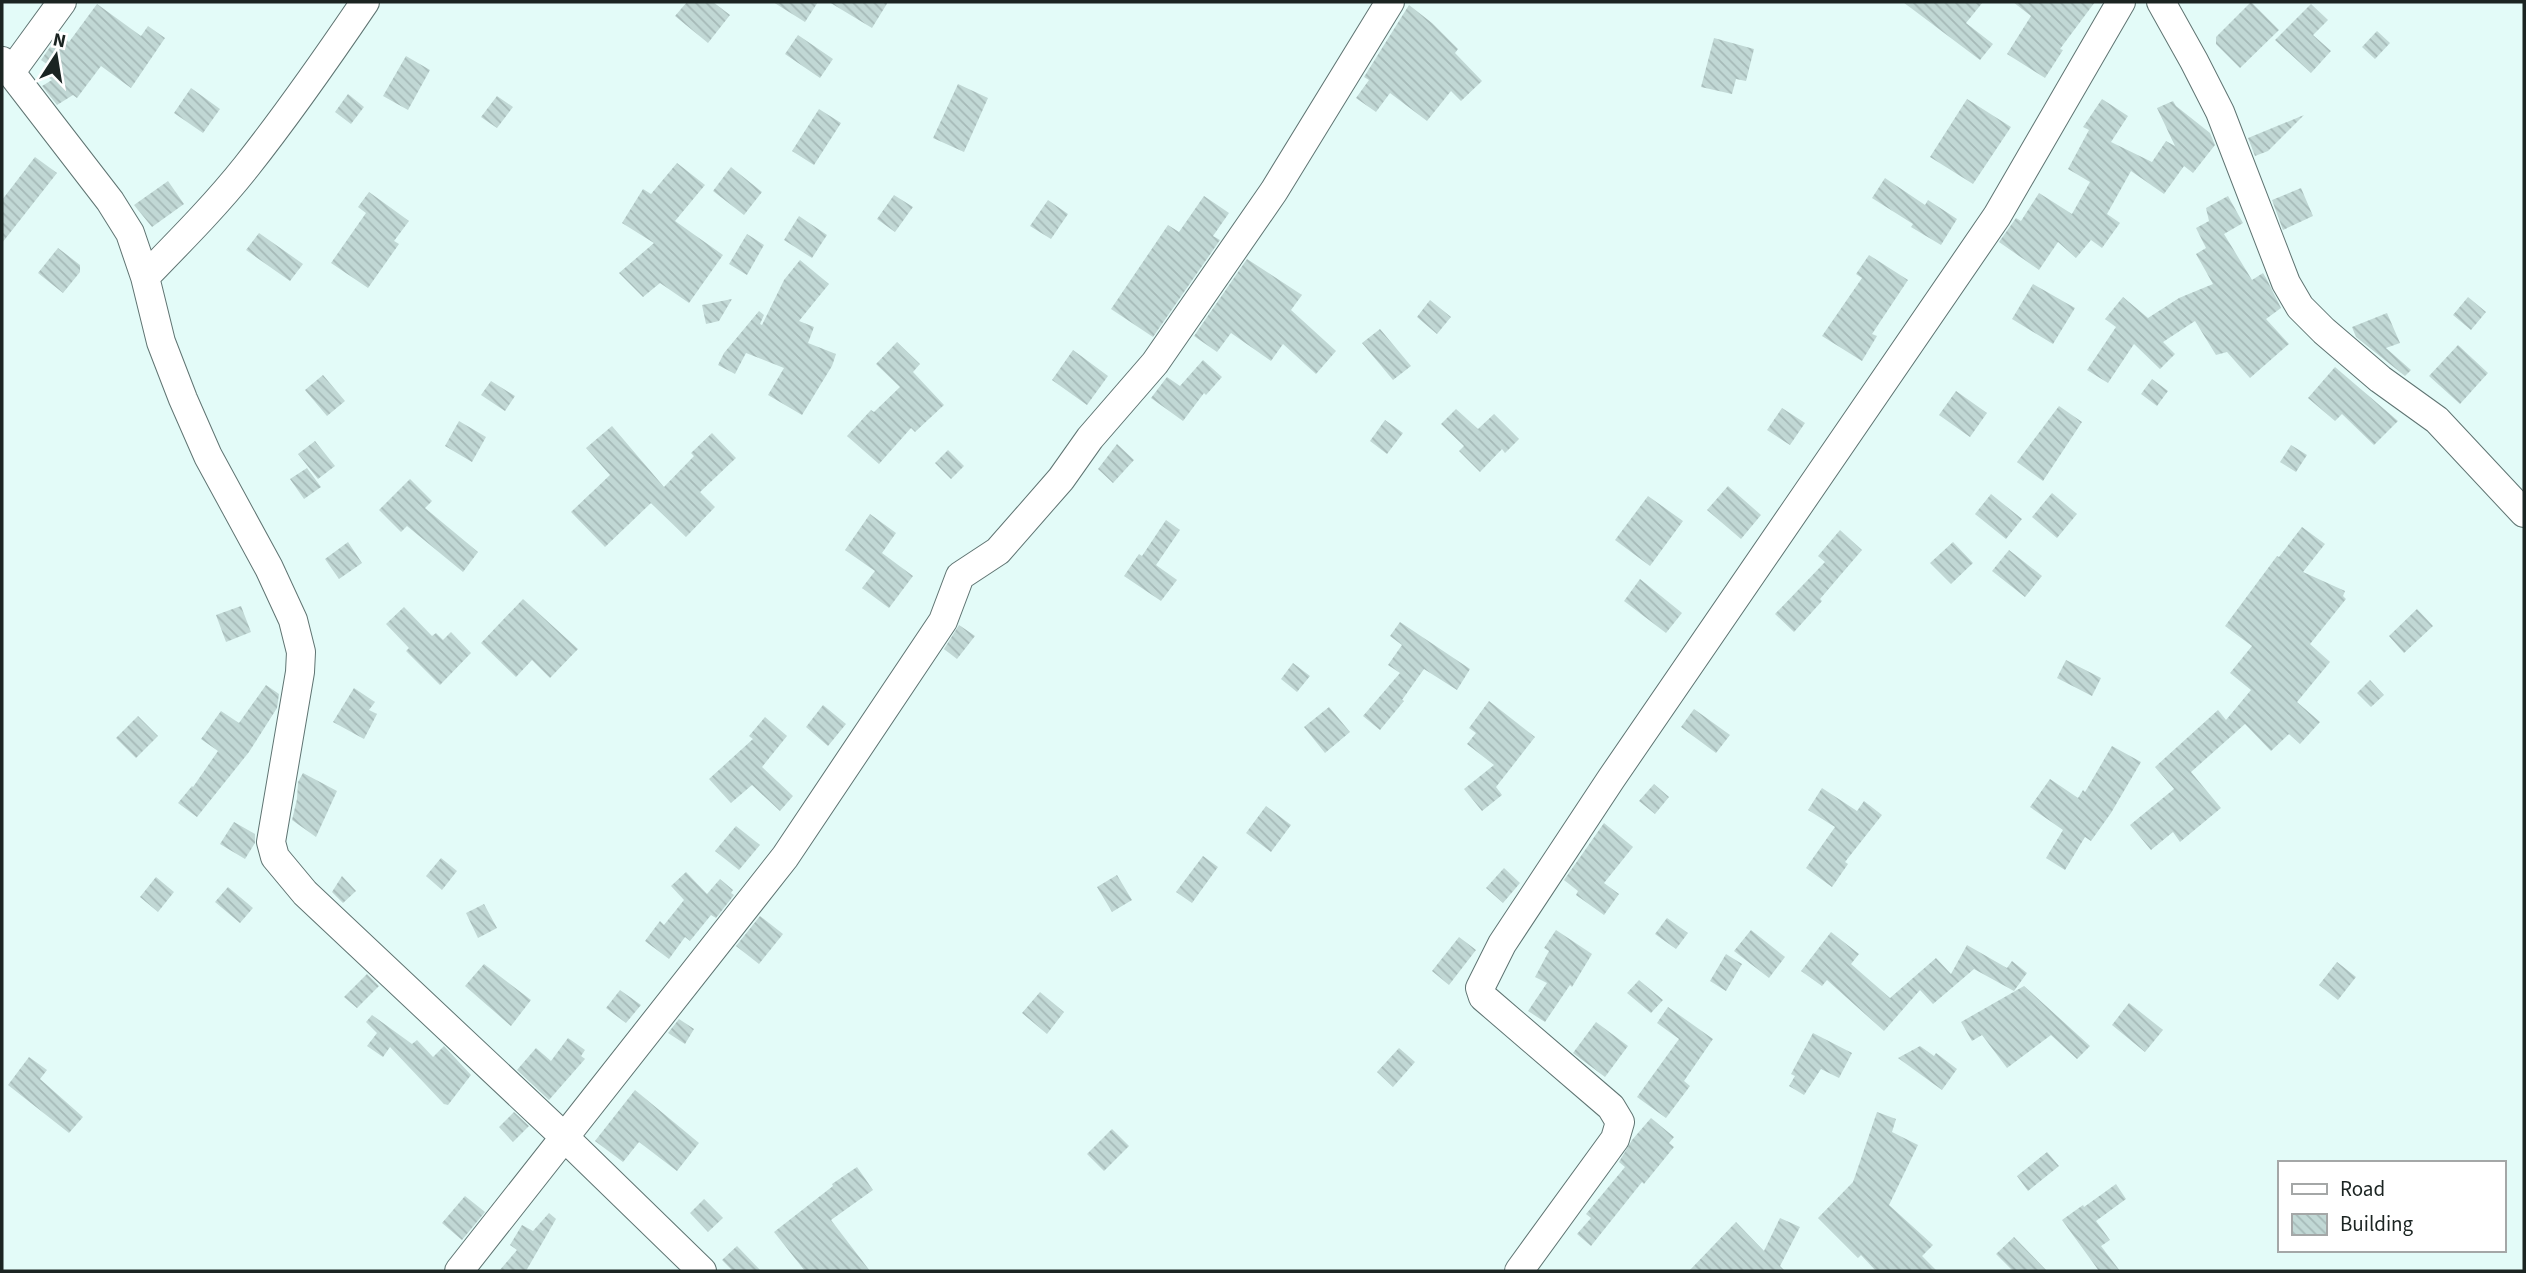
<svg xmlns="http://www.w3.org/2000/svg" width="2526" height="1273" font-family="'Source Sans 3',sans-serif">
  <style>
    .building { fill: url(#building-back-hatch) }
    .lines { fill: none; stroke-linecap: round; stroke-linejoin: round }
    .minor-casing { stroke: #5f7472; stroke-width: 30 }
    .minor { stroke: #fff; stroke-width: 28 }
  </style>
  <defs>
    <pattern id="building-back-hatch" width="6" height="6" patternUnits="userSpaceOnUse" patternTransform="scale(1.75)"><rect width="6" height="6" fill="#c1d8d5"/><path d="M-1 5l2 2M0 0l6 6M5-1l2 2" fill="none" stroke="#a5b9b7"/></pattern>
  </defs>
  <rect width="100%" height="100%" fill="#e3fbf8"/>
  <!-- building -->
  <path class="building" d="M687,2H713L730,15L708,43L675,16Z
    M773,2H818L805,22Z
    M829,2H888L872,28Z
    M1903,2H1983L1966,23L1993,44L1980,60Z
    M2013,2H2095L2060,49L2063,50L2045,78L2007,54L2031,16Z
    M2251,2L2279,30L2240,68L2216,44V37Z
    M97,4L141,36L148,26L165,38L131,88L101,66L77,98L73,95L57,105L42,86L52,80L45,75L51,67L41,60L59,34L69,42Z
    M2311,4L2328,20L2313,35L2331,51L2311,73L2275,40Z
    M1409,5L1432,23L1458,49L1455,53L1482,81L1461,101L1451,91L1427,121L1390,93L1376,112L1356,98L1369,80L1364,77Z
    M2377,31L2390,43L2375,59L2362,47Z
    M798,35L833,59L820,78L785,54Z
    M1714,38L1754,49L1746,81L1736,79L1732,94L1701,87Z
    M406,56L430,70L408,110L383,96Z
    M958,84L988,98L964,152L933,138Z
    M191,88L220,109L203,133L174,113Z
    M348,94L364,107L351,124L335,112Z
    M497,96L513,107L497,128L481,117Z
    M1967,99L2011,127L1973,184L1930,157Z
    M2102,99L2128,116L2111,142L2152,162L2166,141L2175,146L2157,108L2173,101L2176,106L2210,133L2215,145L2193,173L2184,166L2164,194L2131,171L2107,214L2120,223L2102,248L2091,240L2076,258L2058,242L2039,270L1999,242L2016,218L2021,221L2039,193L2072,214L2090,182L2068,169L2089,130L2083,127Z
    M819,109L841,123L814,165L792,151Z
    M2304,115L2268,151L2255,156L2248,138Z
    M35,157L57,173L2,243V200Z
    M677,163L705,185L675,221L723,255L689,303L660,283L643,297L619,273L654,243L622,223L643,189L651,194Z
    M731,167L762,192L744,215L713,191Z
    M1885,178L1925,205L1928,200L1957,219L1941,245L1911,227L1913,224L1872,198Z
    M168,181L184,204L152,227L134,205Z
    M2301,188L2313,216L2283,230L2272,200Z
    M369,192L409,221L394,241L399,244L368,288L331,263L366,213L358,207Z
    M894,195L913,207L895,232L877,219Z
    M1204,196L1229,213L1213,236L1220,240L1153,337L1111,309L1168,225L1179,232Z
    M2228,196L2243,223L2224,234L2252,280L2263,273L2266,278L2281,308L2266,319L2289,344L2250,378L2227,352L2216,355L2195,321L2163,342L2175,354L2160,369L2134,344L2108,383L2087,370L2116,327L2105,319L2123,297L2148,318L2179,298L2213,284L2196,254L2206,248L2196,228L2209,221L2206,208Z
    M1048,200L1068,214L1051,239L1030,226Z
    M799,216L827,235L812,258L784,240Z
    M259,233L303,264L290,281L246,250Z
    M747,234L764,245L747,275L729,264Z
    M58,248L80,265V272L63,293L38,273Z
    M1869,255L1908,280L1872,334L1877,336L1862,361L1822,336L1862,278L1856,274Z
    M1247,259L1302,295L1291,310L1336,351L1316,374L1283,344L1271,361L1231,333L1217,352L1194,336Z
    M800,260L829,284L799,321L814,327L808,343L836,354L832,366L802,415L768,395L784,368L746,353L735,374L718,365L724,353L759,311L764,315L760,324L762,325L784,280Z
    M2033,284L2075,308L2053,344L2012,319Z
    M2468,297L2486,312L2471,330L2453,315Z
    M732,299L719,321L706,324L702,305Z
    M1430,300L1451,317L1437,334L1417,317Z
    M2387,313L2400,343L2386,348L2411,370L2405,376L2356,337L2352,327Z
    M1380,329L1411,366L1393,380L1362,343Z
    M897,342L920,364L913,372L944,405L915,432L911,428L879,464L847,436L871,410L874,412L900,387L876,364Z
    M2458,345L2488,373L2460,404L2429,376Z
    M1073,350L1108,376L1087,405L1052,380Z
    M1203,360L1222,377L1206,395L1204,393L1183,421L1151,398L1167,377L1180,386Z
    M2335,367L2398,421L2374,445L2342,414L2335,421L2308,398Z
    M323,375L345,401L327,416L305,390Z
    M2152,379L2168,391L2157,406L2141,394Z
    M491,381L515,396L505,411L481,395Z
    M1956,391L1987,413L1970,437L1939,415Z
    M2059,406L2082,422L2043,481L2017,462Z
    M1782,408L1805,423L1790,445L1767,430Z
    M1456,409L1478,429L1494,414L1519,439L1505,453L1502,449L1480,472L1459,451L1464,446L1441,424Z
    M1385,420L1403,433L1387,454L1370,441Z
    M459,421L486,437L472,462L445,446Z
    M612,426L664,487L694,456L691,453L712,433L736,458L700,492L715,507L686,537L651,503L605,547L571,512L610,475L586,448Z
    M315,441L335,466L318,479L298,454Z
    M1117,444L1134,460L1113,483L1098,469Z
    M2291,445L2307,455L2296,472L2280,462Z
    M948,450L964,466L951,479L935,463Z
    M307,468L321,487L304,499L290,479Z
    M410,479L432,501L425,508L478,552L463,572L407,526L401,532L379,510Z
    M1728,486L1761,515L1741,539L1707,510Z
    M2052,493L2077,514L2057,538L2032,517Z
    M1991,494L2022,519L2006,539L1975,514Z
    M1648,496L1683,521L1650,566L1615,540Z
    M870,514L896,533L882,553L913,576L889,608L862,588L875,571L845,550Z
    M1166,520L1180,530L1156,565L1177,580L1161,601L1124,576L1139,554L1142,556Z
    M2302,527L2325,544L2303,572L2345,591L2343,596L2346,599L2310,644L2330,662L2297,702L2320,722L2300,744L2289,734L2271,751L2245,724L2191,772L2221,808L2180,842L2173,832L2151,850L2130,825L2174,789L2155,767L2218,710L2226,720L2251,690L2230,673L2252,646L2225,626L2277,556L2279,557Z
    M1840,530L1862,550L1820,599L1822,601L1794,632L1775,614L1825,562L1818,556Z
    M348,542L362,563L339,579L325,559Z
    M1953,542L1973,563L1951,584L1930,563Z
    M2009,550L2042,576L2025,597L1992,571Z
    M1640,579L1682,613L1666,633L1624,601Z
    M523,599L578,649L550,678L532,660L516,677L481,643Z
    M241,606L251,632L226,642L216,615Z
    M404,607L432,636L436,633L443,640L451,632L471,653L440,685L406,651L409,648L386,624Z
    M2417,609L2433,626L2404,653L2389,636Z
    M1400,622L1470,669L1457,690L1424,669L1402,700L1404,701L1380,730L1363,716L1400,673L1388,665L1402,645L1390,636Z
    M959,625L975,636L957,659L944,649Z
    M2066,660L2101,678L2092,696L2057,678Z
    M1293,663L1310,676L1297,692L1281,679Z
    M2370,680L2384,695L2371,707L2357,693Z
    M266,685L279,694L277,708L249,752L197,817L178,803L192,786L193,787L218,751L201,739L221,711L239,723Z
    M354,688L375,702L369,710L377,714L364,739L333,722Z
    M1489,701L1535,737L1496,787L1502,795L1482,811L1464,789L1494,765L1467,744L1476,733L1469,728Z
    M823,705L846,724L828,746L806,727Z
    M1329,707L1350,732L1325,753L1304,727Z
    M1694,709L1730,735L1716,753L1681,727Z
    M138,716L158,736L136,758L116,738Z
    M765,717L787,736L762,767L793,796L780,811L752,785L731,803L709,779L753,739L749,736Z
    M2112,746L2141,762L2111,813L2091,841L2085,837L2065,870L2046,858L2063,830L2030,807L2050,779L2078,798L2083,790L2085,792Z
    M303,773L337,791L316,837L292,820L297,799L298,782Z
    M1654,784L1669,797L1655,814L1639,801Z
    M1822,788L1857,811L1864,801L1882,815L1845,862L1848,864L1832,887L1806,868L1835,827L1808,810Z
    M1266,806L1291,825L1271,852L1246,833Z
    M234,822L255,834V843L245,859L220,844Z
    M1604,823L1633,847L1604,883L1619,894L1604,915L1576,895L1578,891L1564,880Z
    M736,826L760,845L739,870L715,851Z
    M1203,856L1218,867L1192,903L1176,892Z
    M441,858L457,871L442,890L426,876Z
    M1504,868L1520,883L1503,903L1486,888Z
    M686,872L707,894L720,879L733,890L731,893L734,895L716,918L711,915L690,941L685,937L669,959L645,941L660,921L664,925L684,900L671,886Z
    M1117,875L1132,900L1112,912L1097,887Z
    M342,876L356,891L343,903L332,892Z
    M156,877L174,892L158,912L140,897Z
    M228,887L253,908L240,923L215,902Z
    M484,904L497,928L478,938L466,913Z
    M760,916L783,934L759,964L736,946Z
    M1667,918L1688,933L1676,949L1655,934Z
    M1556,930L1592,954L1572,987L1570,985L1545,1022L1528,1011L1547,983L1535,977L1549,951L1544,948Z
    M1751,930L1785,957L1769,978L1734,951Z
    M1831,932L1859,954L1851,964L1890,998L1936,958L1951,974L1967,945L2007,968L2012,961L2027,973L2014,991L1974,969L1933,1004L1920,990L1884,1031L1827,980L1822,986L1801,971Z
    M1459,937L1476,950L1449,985L1432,971Z
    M1726,954L1742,964L1726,991L1710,981Z
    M2337,962L2356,977L2338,1000L2319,985Z
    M484,964L531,1000L511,1026L465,986Z
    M367,974L379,986L357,1008L344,997Z
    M1639,980L1663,1000L1651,1013L1627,993Z
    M2024,986L2090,1046L2077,1059L2051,1035L2007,1068L1982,1035L1972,1041L1961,1022Z
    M620,990L641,1005L626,1023L606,1008Z
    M1040,992L1064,1012L1047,1034L1022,1013Z
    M2129,1003L2163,1030L2145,1052L2112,1025Z
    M1668,1007L1713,1039L1684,1081L1690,1086L1666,1118L1637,1097L1679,1039L1657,1023Z
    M372,1015L412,1044L417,1040L433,1057L444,1046L471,1075L448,1105L444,1104L390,1047L383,1057L367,1046L377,1033L366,1022Z
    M679,1019L694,1029L685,1044L668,1033Z
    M1596,1022L1628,1046L1605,1077L1573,1053Z
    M1813,1033L1852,1053L1839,1078L1821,1069L1804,1095L1789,1086L1795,1076L1791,1074Z
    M568,1038L585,1050L581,1056L585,1059L549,1100L517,1070L536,1048L551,1061Z
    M1920,1046L1934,1056L1936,1053L1957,1069L1942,1090L1898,1058Z
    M1399,1048L1415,1062L1393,1087L1377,1072Z
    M29,1057L47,1070L40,1079L83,1117L69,1133L8,1085Z
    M635,1090L699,1143L677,1171L639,1142L623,1162L595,1141Z
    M514,1112L529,1126L513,1142L499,1127Z
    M1877,1112L1896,1119L1892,1132L1918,1145L1889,1205L1933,1245L1922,1256L1937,1271H1876L1861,1255L1858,1258L1818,1218L1853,1182Z
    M1651,1118L1674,1137L1669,1143L1674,1147L1644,1184L1642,1182L1591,1246L1577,1234L1591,1218L1586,1214L1625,1167L1619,1162L1632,1140Z
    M1112,1129L1129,1146L1104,1171L1087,1154Z
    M2047,1152L2059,1166L2028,1191L2017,1176Z
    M857,1167L873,1190L831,1220L870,1271H805L774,1232L833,1186L832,1184Z
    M2116,1184L2126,1199L2096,1221L2110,1240L2101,1246L2120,1271H2099L2062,1220L2083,1205L2084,1207Z
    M465,1196L485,1212L462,1240L442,1223Z
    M704,1199L723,1218L708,1232L690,1213Z
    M549,1213L556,1219L526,1271H499L517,1250L510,1245L522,1225L533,1231Z
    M1780,1218L1800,1227L1780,1266L1785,1271H1689L1736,1222L1764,1251Z
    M2014,1237L2047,1271H2013L1996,1254Z
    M737,1246L761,1271H733L722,1260Z"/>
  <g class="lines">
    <defs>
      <path id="minor" d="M2161,2L2194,61L2220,112L2286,283L2300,307L2324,331L2380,379L2437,420L2524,513
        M2,61L110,201L130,233L145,277L161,342L183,399L208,456L269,568L293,620L301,652L300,672L271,842L275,857L305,893L558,1131L702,1271
        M11,72L62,2
        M145,277C180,241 215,206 246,167C288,114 327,58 365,2
        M459,1271L785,857L943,621L960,576L998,551L1061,479L1090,438L1155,363L1274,191L1390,2
        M1519,1271L1615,1139L1620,1122L1611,1107L1483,997L1480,988L1502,944L1611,779L1997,216L2121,2"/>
    </defs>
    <!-- minor casing -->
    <use href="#minor" class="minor-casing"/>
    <!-- minor -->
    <use href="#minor" class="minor"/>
  </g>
  <!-- border -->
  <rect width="2526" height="1273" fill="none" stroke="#1b2422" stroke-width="7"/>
  <!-- legend -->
  <rect x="2278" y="1161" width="228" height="91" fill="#ffffff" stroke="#a4a7a7" stroke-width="2"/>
  <rect x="2292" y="1184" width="35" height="10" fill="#ffffff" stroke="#a4a7a7" stroke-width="2"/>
  <text x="2340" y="1196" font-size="21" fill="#1b2422">Road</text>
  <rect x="2292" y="1214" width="35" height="21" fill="url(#building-back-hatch)" stroke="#a4a7a7" stroke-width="2"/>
  <text x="2340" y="1231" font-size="21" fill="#1b2422">Building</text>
  <!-- north arrow -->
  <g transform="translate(56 56) rotate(12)" stroke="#ffffff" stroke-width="5" paint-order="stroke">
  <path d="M0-5L12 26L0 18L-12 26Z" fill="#1b2422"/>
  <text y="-10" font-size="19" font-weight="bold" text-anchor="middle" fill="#1b2422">N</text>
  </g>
</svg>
